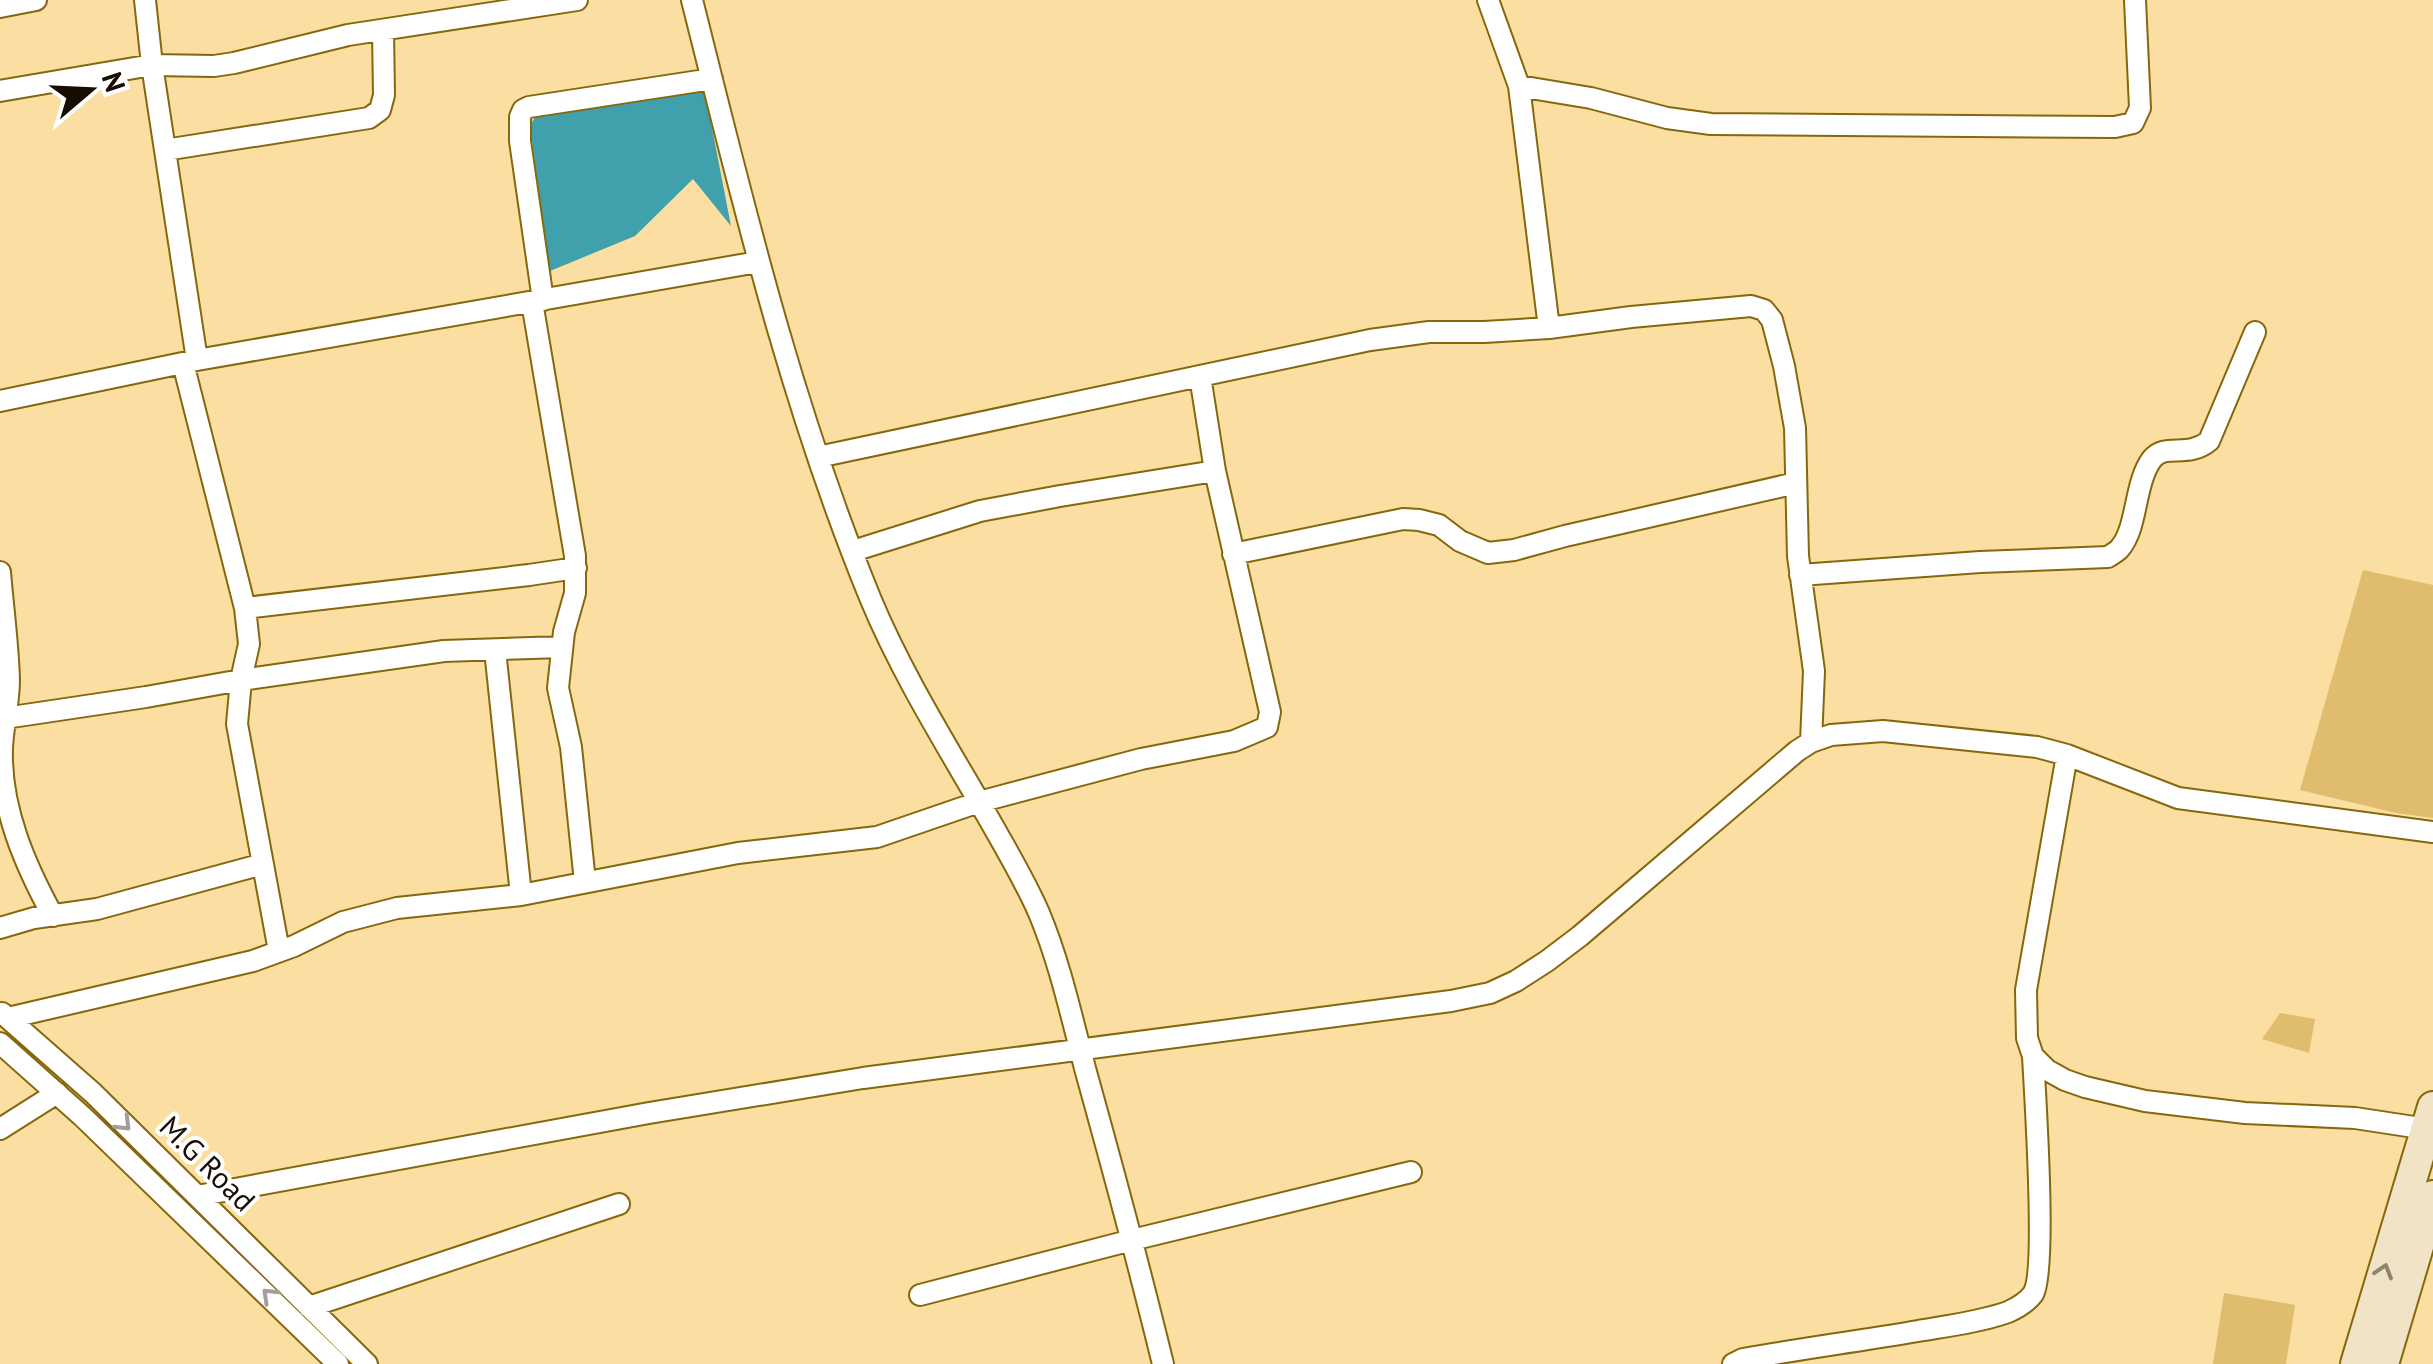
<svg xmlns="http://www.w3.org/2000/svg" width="2433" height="1364" font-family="'PT Sans',sans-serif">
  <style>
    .water { fill: #40a0ab }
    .building { fill: #dfbc6e }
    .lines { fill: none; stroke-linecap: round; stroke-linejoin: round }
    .minor-casing { stroke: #87670c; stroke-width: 24 }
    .secondary-casing { stroke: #87670c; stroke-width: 34 }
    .minor { stroke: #fff; stroke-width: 20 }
    .secondary { stroke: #f1e4c6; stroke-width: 30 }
    .oneway { stroke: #a29e99 }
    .oneway2 { stroke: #8f836d }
    .labels { text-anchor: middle; stroke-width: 8; stroke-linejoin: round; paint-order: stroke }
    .street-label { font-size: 30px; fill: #170d00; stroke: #fff }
  </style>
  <rect width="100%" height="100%" fill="#fbdea1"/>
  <!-- water -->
  <path class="water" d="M697,87L705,92L731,226L693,179L635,236L550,271L530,126L539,110Z"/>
  <!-- building -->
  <path class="building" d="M2363,570L2433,585V818L2396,813L2300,790Z
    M2280,1013L2315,1019L2309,1053L2262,1039Z
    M2224,1293L2295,1305L2286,1364H2213Z"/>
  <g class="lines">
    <defs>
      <path id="minor" d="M145,0L152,65L197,360
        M692,0C743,203 791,406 871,600C904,679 951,752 993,826C1009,854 1026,883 1039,913C1060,963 1072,1019 1086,1072C1113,1169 1139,1266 1163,1364
        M1488,0L1519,86L1549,328
        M0,7L36,0
        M1519,86L1591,98L1667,118L1711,124L2115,127L2133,123L2140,108L2135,0
        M0,91L152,65L214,66L234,63L348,35L577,0
        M165,150L369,118L380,110L384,95L383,30
        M543,300L520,141V117L523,110L529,107L712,79
        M532,302L575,556V593L564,632L558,688L571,747L585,882
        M183,363L245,608L249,644L241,680L237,724L279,951
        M0,401L197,360L758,262
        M818,457L1370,340L1429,332H1484L1549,328L1631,317L1751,306L1764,310L1772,320L1784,366L1795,428L1798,556L1814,671L1811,742
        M853,551L980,511L1060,496L1215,471
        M1233,554L1403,519L1419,520L1439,525L1460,541L1488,553L1514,550L1565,536L1796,483
        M0,572C3,608 8,644 9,680C9,703 3,725 2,748C0,808 25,865 53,916
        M1800,575L1980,562L2108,557C2112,554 2117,552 2120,548C2138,527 2134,483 2152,459C2166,442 2187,459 2209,441L2255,332
        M245,608L529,575L576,568
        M495,650L521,895
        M5,718L146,697L241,680L444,651L562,647
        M2067,755L2026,990L2027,1038L2033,1056L2047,1070L2065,1080L2085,1087L2145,1101L2245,1113L2355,1118L2427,1129
        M0,928L34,918L97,909L263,864
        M2,1013L93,1093L367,1364
        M8,1018L253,961L294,946L343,922L397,908L521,895L738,853L877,837L979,802L1141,759L1234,741L1267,727L1270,712L1215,471L1200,376
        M0,1043L82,1116L338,1364
        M0,1129L57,1093
        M197,1196L649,1113L863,1078L1451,1001L1490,993L1516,981L1547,961L1580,936L1797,751L1811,742L1831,735L1883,731L2037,747L2067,755L2178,798L2433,832
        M920,1295L1132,1240L1411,1172
        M309,1307L619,1204
        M1733,1364L1743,1359C1801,1349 1859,1341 1918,1331C1947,1326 1980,1322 2008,1312C2017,1308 2027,1302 2033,1294C2047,1272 2035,1094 2033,1056"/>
      <path id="secondary" d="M2356,1364L2433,1107
        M2383,1364L2433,1196"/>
    </defs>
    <!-- minor casing -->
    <use href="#minor" class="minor-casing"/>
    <!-- secondary casing -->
    <use href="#secondary" class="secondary-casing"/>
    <!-- minor -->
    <use href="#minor" class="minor"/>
    <!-- secondary -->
    <use href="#secondary" class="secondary"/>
  </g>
  <!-- one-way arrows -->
  <defs><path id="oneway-chevron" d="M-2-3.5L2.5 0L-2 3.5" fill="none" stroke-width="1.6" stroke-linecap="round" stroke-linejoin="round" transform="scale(2.5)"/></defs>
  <g class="oneway">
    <use href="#oneway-chevron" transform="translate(124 1124) rotate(45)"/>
    <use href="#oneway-chevron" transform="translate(269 1295) rotate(-136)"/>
  </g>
  <use class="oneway2" href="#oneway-chevron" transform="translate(2384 1271) rotate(-73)"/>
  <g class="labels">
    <!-- street labels -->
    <g class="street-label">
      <text transform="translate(207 1164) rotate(45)" y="10">M.G Road</text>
    </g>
  </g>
  <!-- north arrow -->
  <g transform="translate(90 90) rotate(71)" stroke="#ffffff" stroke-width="8" paint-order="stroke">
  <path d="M0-8L18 38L0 25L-18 38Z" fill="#170d00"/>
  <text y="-15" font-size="28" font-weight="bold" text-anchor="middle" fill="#170d00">N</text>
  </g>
</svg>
